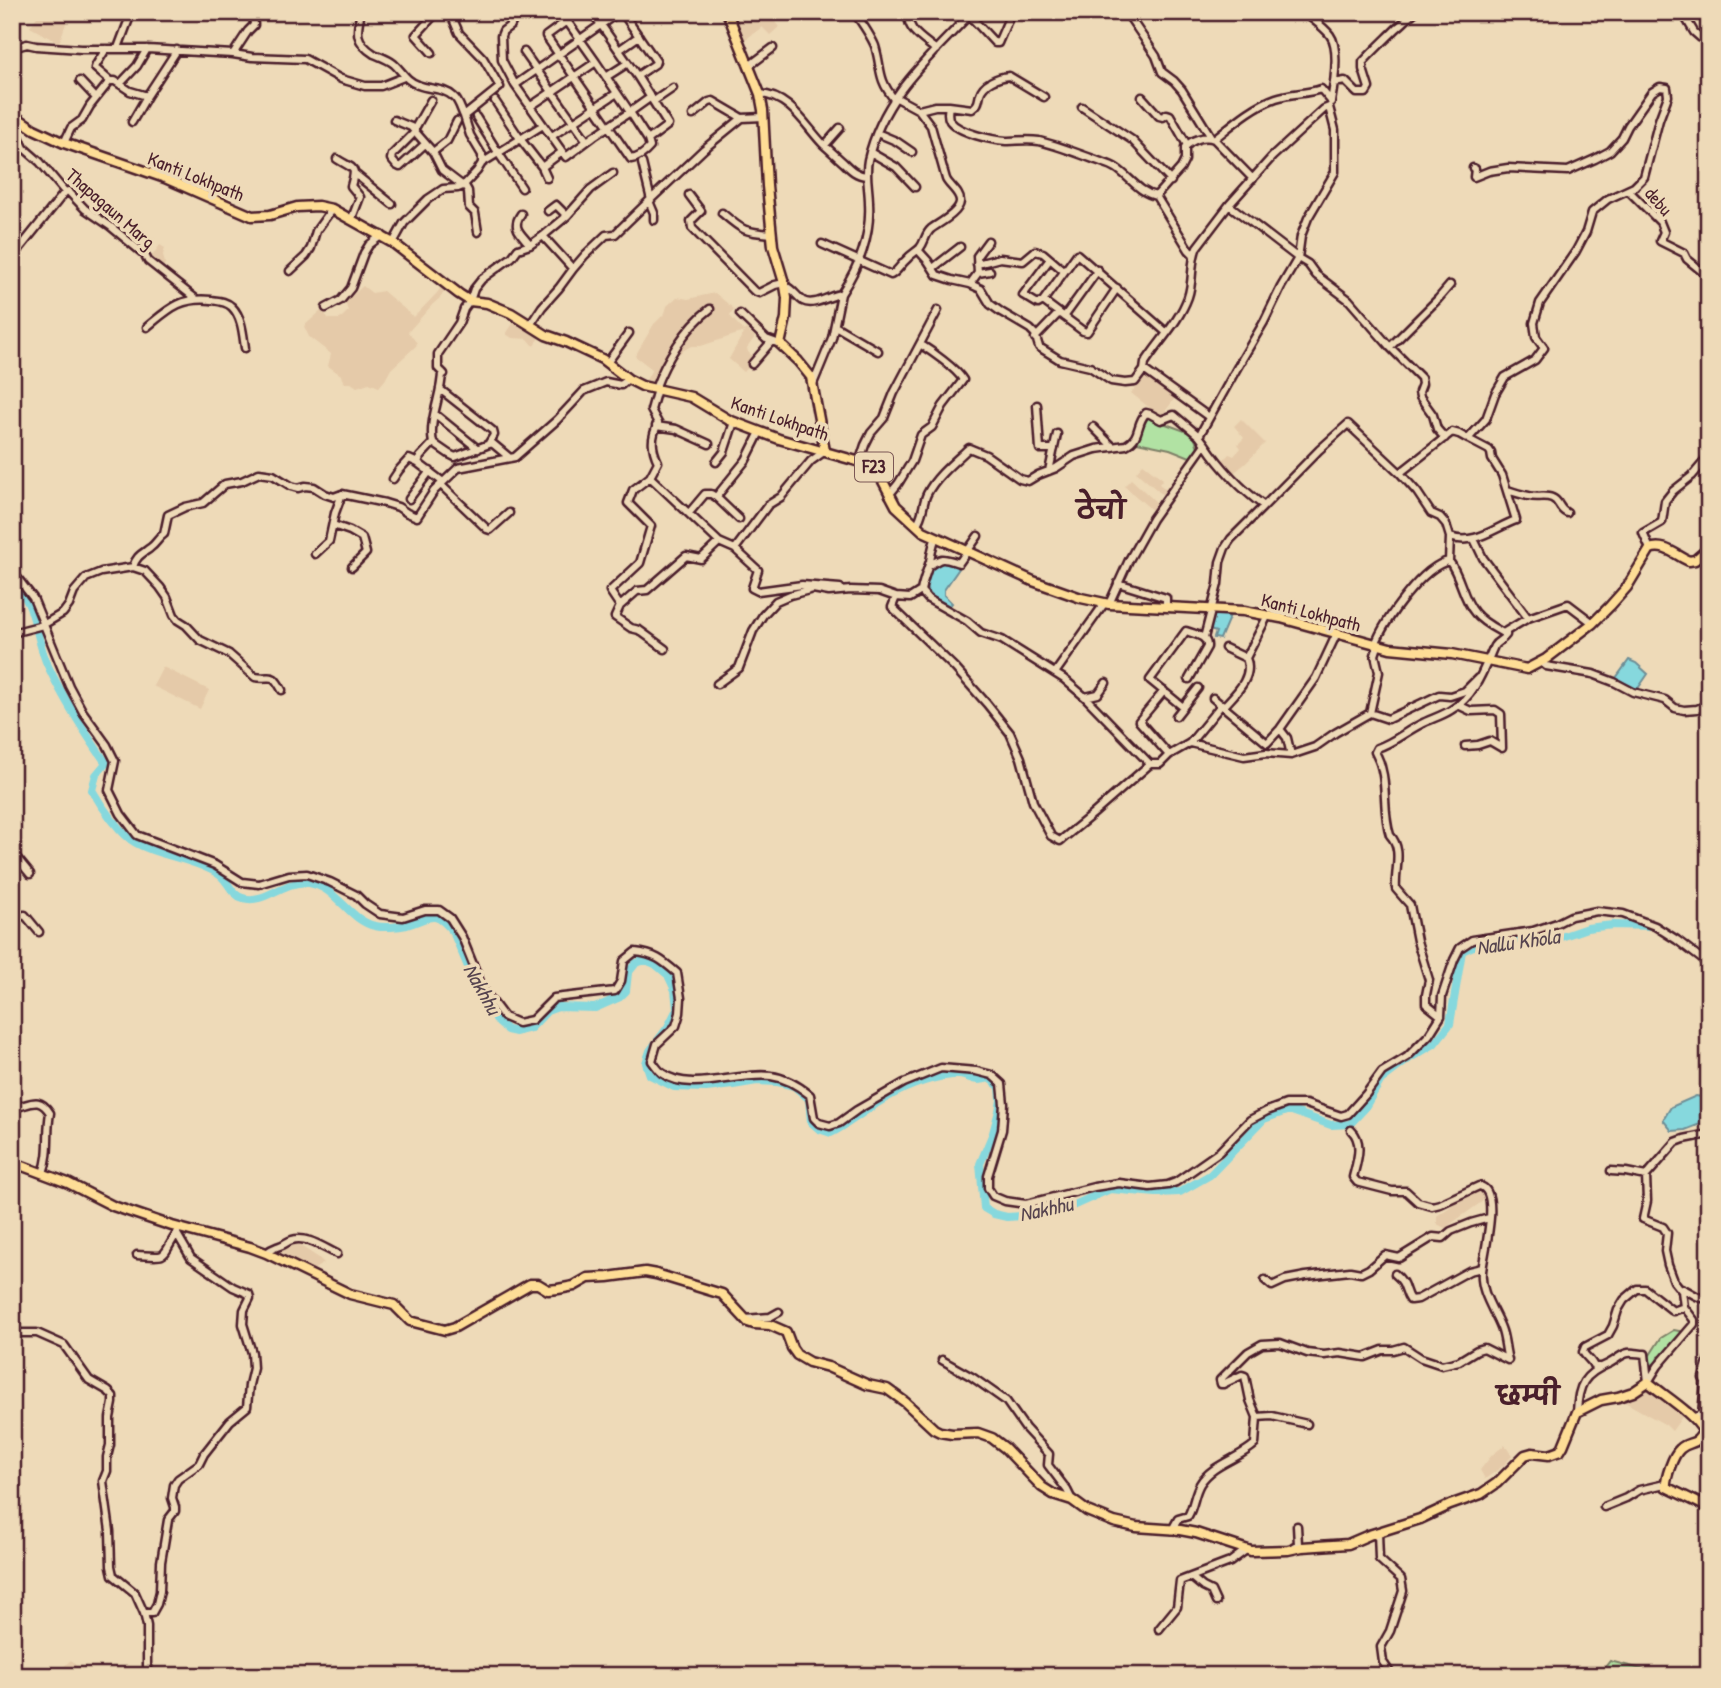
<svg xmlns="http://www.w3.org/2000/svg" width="1721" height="1688" font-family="'Patrick Hand','Playpen Sans Deva',sans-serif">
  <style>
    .built { fill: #e5caa9 }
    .green { fill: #b1e2a3; stroke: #7e8067; stroke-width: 2 }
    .water { fill: #86d8dd; stroke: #6e8e96; stroke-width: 2 }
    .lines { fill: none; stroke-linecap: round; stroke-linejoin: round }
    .river { stroke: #86d8dd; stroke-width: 8 }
    .minor-casing { stroke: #4a1f2b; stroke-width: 11 }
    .major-casing { stroke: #4a1f2b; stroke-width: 13 }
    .minor { stroke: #eedab8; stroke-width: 6 }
    .major { stroke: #fedd96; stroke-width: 8 }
    .labels { text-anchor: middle; stroke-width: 7; stroke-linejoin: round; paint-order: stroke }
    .shield { fill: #eedab8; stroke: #7b5755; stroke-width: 2 }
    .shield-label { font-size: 18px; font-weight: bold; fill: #4a1f2b }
    .street-label { font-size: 19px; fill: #4a1f2b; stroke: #eedab8 }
    .water-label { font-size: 21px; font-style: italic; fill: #56444f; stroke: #eedab8 }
    .district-label { font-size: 26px; font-weight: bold; fill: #4a1f2b; stroke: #eedab8 }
  </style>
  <rect width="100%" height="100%" fill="#eedab8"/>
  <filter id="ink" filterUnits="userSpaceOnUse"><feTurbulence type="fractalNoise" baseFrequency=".0143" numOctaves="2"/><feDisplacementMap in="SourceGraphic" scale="14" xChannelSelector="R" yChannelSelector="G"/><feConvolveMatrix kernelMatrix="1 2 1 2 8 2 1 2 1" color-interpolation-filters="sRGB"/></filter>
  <g filter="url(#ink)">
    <!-- built -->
    <path class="built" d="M40,12H70L59,43L30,27Z
      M749,12H767L779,27L770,35L762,27L741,43L732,23Z
      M160,245L165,248L163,255L165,264L161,270L149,260Z
      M363,286L372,293L383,291L414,317L437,293L442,286L446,289L440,298L433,304L408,332L417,343L416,346L391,369L385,380L379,387L369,383L357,387L351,383H345L342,379L341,375L328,366L331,354L309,337L304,326L322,310L329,319H340L348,311L345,302Z
      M715,293L734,309L730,316L744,331L746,329L755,337L747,348L748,352L754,357L750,362L752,363L744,372L729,359L744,332L701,346H691L676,355L662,370L654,382L646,380L652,369L635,356L654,324L665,313L667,306L677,297L688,299Z
      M516,319L541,334L534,346L528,339L512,338L506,334Z
      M1146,375L1175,398L1161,417L1131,393Z
      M1241,419L1265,443L1246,463L1231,475L1220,463L1229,454L1234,456L1241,448L1238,444L1244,438L1234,426Z
      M1143,464L1163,479L1159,484L1168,491L1164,496L1136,472Z
      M1131,479L1158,504L1153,511L1124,486Z
      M163,667L209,690L200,709L153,686Z
      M1475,1189L1482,1193L1484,1197L1483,1201L1445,1228L1437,1224V1216Z
      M296,1243L319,1258L324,1263L308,1273L270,1251Z
      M1642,1387L1651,1390L1671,1402L1682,1413V1417L1672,1431L1666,1425L1621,1400Z
      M1505,1445L1512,1456L1503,1466L1485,1479L1480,1470L1492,1455Z
      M71,1660L83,1674L81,1676H53Z"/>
    <!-- green -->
    <path class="green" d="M1147,417L1193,434L1198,447L1190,457L1170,449L1137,442Z
      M1674,1330L1684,1332L1668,1354L1658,1357L1656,1364L1653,1366L1648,1358L1661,1338Z
      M1610,1661L1657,1673L1658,1676H1609L1602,1671Z"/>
    <!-- water -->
    <path class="water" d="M939,559L959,563L960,567L944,590V595L952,603L949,607C922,593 918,582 939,559Z
      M1212,613H1231L1220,639L1214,638L1216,632L1207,629Z
      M1629,660L1636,663L1648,674L1637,690L1616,678Z
      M1696,1096L1707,1098L1709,1104L1708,1121L1685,1130L1672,1131L1663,1120L1671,1107Z"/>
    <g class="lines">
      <!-- river -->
      <path class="river" d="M12,582C16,586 20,590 23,594C37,615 37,643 48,666C64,700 85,733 106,763L96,775L92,790C101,806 121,835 136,843C147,849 160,853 172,856C183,859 212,868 221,876C229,883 232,895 243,898C265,905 284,879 309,883C337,887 348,920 375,926C384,928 398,927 407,925C430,918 434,908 453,932L481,997L499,1023L507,1030L516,1032L531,1028L547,1011L558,1007L595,1008L620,997L626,991L628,973L636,963L646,960L655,964L668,975L675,990L677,1009L668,1027L650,1051L646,1063L650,1075L674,1087L706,1088L733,1085L757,1081L778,1082L794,1086L809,1099L811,1122L819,1129L831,1133C847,1125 861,1113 876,1104C898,1090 926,1078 952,1075C963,1073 969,1079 978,1080C980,1080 987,1079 989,1078L1000,1087L1001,1100L999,1111L993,1133L980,1164L984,1208L994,1214L1007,1217L1035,1215L1070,1207L1110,1189L1156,1193L1180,1192L1210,1175L1264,1119L1289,1110L1331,1125L1350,1124L1364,1109L1381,1080L1410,1058L1434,1044L1450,1024L1462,951L1480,943L1561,937L1587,928L1613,925L1653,926"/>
      <defs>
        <path id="minor" d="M361,12C356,32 355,42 374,54C381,57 388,59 394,64C403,72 405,80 418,85C430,90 443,87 454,97C459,101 461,110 464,116
          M517,12L511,25L503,31L501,36L502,60L515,85L566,157L594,136L630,112L648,140L668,125L637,76L655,64L656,61L622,12
          M518,12L529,17
          M579,12L546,36L631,159C639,158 645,153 650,147L648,140
          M592,12L637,76
          M854,12C862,23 870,34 875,46C882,69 877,78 894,99
          M910,12C903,29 925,40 936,50
          M1126,12L1156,56L1162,72L1174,81L1182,90L1211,137
          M1304,12C1312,19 1323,26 1330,35C1340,48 1334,85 1331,102
          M1682,12L1694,32L1709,45
          M969,15L995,43H998L1008,20L1004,12
          M12,48L27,44L36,46L81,49H147L233,54L248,31L254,25L253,12
          M118,48L129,19L119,12
          M106,49L96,65L95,68L110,81
          M619,50L639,36
          M524,52L587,141
          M432,53L416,35L437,12
          M233,54L252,57L305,59L341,79L365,86H381L404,77
          M596,62L630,112L651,97
          M749,66L773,48
          M606,77L628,63
          M80,81L96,98
          M1334,83L1345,81L1357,93H1366L1369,88L1363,69V62C1374,50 1386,39 1397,28C1404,23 1408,17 1415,12
          M120,84L137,66L147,49
          M515,85L619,12
          M760,94C790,96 804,124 823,144C830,150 837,157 844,163C851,170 856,175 867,176
          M1142,97L1159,116L1163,117L1167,114L1170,115L1187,145
          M495,101L521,140L542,167L547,178
          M654,101L673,88
          M531,106L596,62L567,21
          M949,106L972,109C979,104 978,102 980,94C983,83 998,77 1009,76L1044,97
          M1082,107L1132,140L1171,181
          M919,110L935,106H949C948,111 947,116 950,121C959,133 992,140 1006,141C1017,141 1028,139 1039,141C1056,145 1080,154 1096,160C1103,163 1110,164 1116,168C1130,177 1138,192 1156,196L1189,250L1193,254
          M693,115L709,102L713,101L742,118L763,117
          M476,117L499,154L522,188
          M394,120L411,127L433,152L442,170L463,186
          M132,122L147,96
          M414,130L431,100
          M17,132L24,148L40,162L65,192L68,191L85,209L110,226L145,255L148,261L196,299
          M415,132L392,155L391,159L396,165L400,167L425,144
          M877,133L896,141L912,152
          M552,136L617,93
          M1214,139L1253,179
          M64,143L71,128L82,120L90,106L110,81H115L130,91L147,96L177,50
          M825,145L840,128
          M433,152L447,141L457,121
          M870,152L896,167L915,187
          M337,159C354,170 357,165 351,186L360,197L352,218
          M482,163L543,125
          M642,163L651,200
          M542,167L562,152
          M12,172L15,140L20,119
          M354,173L392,204
          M464,184L468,191L469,207L475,213L478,232
          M1628,190L1660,222L1664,232L1660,241L1684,253L1687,259L1709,277
          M689,195L701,211L691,221L692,228L754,291L759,293L775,285L784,283
          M1156,196L1181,168L1185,160V147C1192,140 1204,135 1214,139C1233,124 1253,106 1276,98C1290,93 1306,94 1321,89L1331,101
          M1229,205L1298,258L1308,264L1316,275L1349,300L1390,347L1421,378L1422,384L1419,392L1420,397L1433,415L1437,429L1445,438
          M548,211L556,205L567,216
          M722,213C743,231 744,232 772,234
          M521,214C511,228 521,233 530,245
          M654,220V213L649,201L704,149L742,118
          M543,236L573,269
          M393,243L404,223L428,199L443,189L458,188L463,186L477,171L482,163V155L470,135L464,116L500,87L483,58L459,33L450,12
          M822,244L891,275C898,271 901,264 907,259C911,254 916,252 920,248C925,242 925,234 931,229C939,223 959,213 960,202C961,193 949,186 946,179L931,126L919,110L895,97
          M918,250L928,261L937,275L952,280L970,284L981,289L990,304L1001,312L1030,329L1035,334L1039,347L1060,360L1090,367L1111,381L1125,383L1135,382L1144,370
          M12,258L65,192
          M977,264L1000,258L1023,261L1035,251L1043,253L1050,259
          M933,268L960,247
          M290,271L306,256L311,248L316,231L332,209
          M1064,271L1050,259L1023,295L1038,304L1043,301L1077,254L1167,333
          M978,273L990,271
          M970,284L978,273L977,256L988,241
          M785,286C793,289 796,296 803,301C814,307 830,295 841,294C859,266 871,237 869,203C869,189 865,174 868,160C883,95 929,58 972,12
          M1043,301L1083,331L1087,332L1117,288
          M326,308L341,300L351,288L364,253L369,245L382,235
          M740,314L766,339L780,344
          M1064,317L1098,270
          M530,325L542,307L559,288L573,269L585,255L606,235L615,234L649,201
          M835,326L878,351
          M147,327C169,309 180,297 211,300C218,301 226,301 232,307C242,317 243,334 245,348
          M1035,338L1059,313
          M1390,347L1438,299L1450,285
          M607,363L629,333
          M752,364L771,342
          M442,372C442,395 428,420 433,443L449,454L455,457L492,443L510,458
          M444,374L438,368V354L459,323L464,309L470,301L474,289L482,279L512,257L518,249L530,245L543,236L567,216L591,189L613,173
          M813,384L832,338L841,294
          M655,389C665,361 686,327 710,309
          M657,389L651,410L658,423C651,438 651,447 658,462L650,477L719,542L735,549L768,505L781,497L811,461L825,451
          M441,390L493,431L494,435L489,443
          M1037,405L1040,449H1054
          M435,414L478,449
          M656,426L676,429L709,444
          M1093,427L1113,447
          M1199,436L1237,368L1264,322L1281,287L1298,258L1301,236L1308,218L1335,172V130L1329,107L1324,109L1272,157L1229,205L1197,247C1190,262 1194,280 1188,297C1179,322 1159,341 1145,363L1144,370L1209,417
          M433,443L420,457L418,463L443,482
          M860,460L865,445L871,433L884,418L894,393L938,310
          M716,462L724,452L734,422
          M1049,471L1057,434
          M1400,473L1417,492L1431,513L1440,517L1446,524L1450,537C1474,546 1494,528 1516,520L1502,475L1492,459L1491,453L1489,450L1468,439
          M650,477L633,490L628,503L651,526L640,563L610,591L620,606L637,591L647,590L686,556L701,559L719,542
          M393,479L399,470L409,459L418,463
          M441,485L487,529L490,530L509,513
          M1507,490C1514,492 1522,495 1529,496C1537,498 1545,495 1552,498C1560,501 1558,509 1567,513
          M889,495L898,484L912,461L921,435L932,427L943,406L963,380C957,369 931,351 920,344
          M716,497L739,519
          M409,499L430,471
          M1264,506L1319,450L1348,424L1400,473L1452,432L1459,434L1468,439L1486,419L1495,394L1505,377L1535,360L1544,348L1536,337L1534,323L1540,303L1576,251L1586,232L1592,212L1608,199L1634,187L1644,177L1659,120L1668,96L1667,88L1660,87L1652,92L1628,126L1622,138L1610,151L1595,159L1568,171L1508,168L1489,171L1474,177L1475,169L1473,168
          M689,513L705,494H711L716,497L746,460L760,432
          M333,525L350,531L362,538L366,553L352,567
          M916,525C924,515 922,504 927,494C936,476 955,461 969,448L986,455L1020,479L1028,481L1038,475L1056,468L1074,456L1096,449L1126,445C1142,436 1135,425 1146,413L1150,414L1161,420L1174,415L1199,436L1205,444L1152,519L1129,560L1109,604
          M1474,539L1483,558L1528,618L1568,604L1593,623
          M735,549L758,570L752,588L758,591L802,585L840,588
          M1650,549L1643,533L1662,522L1665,501L1673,491L1692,476L1709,456
          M315,554L329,541L335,513L342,494
          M1449,561C1461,576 1462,598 1475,613C1482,622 1494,628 1503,633L1528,618
          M929,566C943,556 943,558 959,563L978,536
          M133,567C136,556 142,554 150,548C156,544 158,538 164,534L168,515L185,507L203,503L225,484L242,481L259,473L273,475L291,486L298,488L305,486L314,487L325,494L334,497L342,494L385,503L398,507L407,513L417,517L434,491L458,468L515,457L557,420L584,391L606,382L621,385L628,379
          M12,571L33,598L69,686L83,712L107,745L115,761L109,790L121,814L137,835L215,865L242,882L259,884L289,875L307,874L330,882L356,895L365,904L380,914L403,917L425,910H439L450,918L462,937L483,989L504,1017L518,1023L532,1020L554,998L615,991L621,981L624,961L635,952C655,954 662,960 677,973L681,998L680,1013L676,1026L657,1044L652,1061C655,1065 658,1070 662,1073C689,1094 741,1071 771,1076C787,1078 799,1086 810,1095L814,1118L819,1123L830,1126L839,1123L857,1110L904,1083L941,1068L976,1071L992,1075L1002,1084L1004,1104L1002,1130L988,1176V1188L993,1196L1005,1201L1026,1204L1094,1187L1119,1183L1150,1187L1168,1185L1176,1182L1219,1152L1250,1120L1267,1111L1286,1104H1306L1341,1116L1348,1114L1366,1094L1382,1072L1407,1057L1429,1035L1441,1016L1442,996L1454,960L1460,948L1472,940L1533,931L1557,923L1571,916L1597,911L1623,914L1655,926L1677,940L1703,960L1709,962
          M1118,583L1166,598V607
          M921,591L928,599L967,621L981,633L1002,640L1064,679L1085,697L1098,694L1106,683
          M896,597L892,607L955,668L987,704L1010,733L1021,758L1033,802L1051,836L1060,841L1093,814L1150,764H1160L1169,755L1190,743L1244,756L1266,753L1291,755L1315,747L1335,733L1370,713
          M620,606L615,617L631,628L639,630L665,649
          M12,633L43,625L63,613L69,605L74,592L86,578L101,572L133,567L145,571L160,587L167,597L174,615L178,620L186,625L200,640L229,654L255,677C273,680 271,671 282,690
          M1204,638L1218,584L1220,562L1225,548L1231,539L1264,506C1240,488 1221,468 1205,444
          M1375,645C1384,621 1423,566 1449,561L1450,537
          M1378,646L1375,655L1379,672L1370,713L1388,719L1439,695L1450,696L1465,691L1478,678
          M1225,648L1246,658
          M1541,662L1546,666L1593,674L1614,682L1633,692L1665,700L1675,708L1684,710L1697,709L1709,704
          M1055,673L1104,604
          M717,684L739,668L753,631L763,615L776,601L790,595L813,589L829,592L851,590L879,591L896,597L910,598L921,591C923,580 927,571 930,561C932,552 932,546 936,537
          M1164,691L1139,721L1169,755
          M1085,697L1150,764
          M1213,698L1267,743L1280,729L1316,678L1337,633
          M1458,705L1471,711L1495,710L1501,714L1502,748L1490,741L1478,745L1465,746
          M1224,706C1236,693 1254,677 1246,658L1268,615
          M1183,707L1150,680L1186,631C1195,634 1208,636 1207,647L1189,679
          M1176,716L1198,688
          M1280,729L1287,738L1291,755
          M1190,743L1222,704
          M12,852L30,874
          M12,908L20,916L25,915L39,932
          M1441,1016L1426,1004V995L1429,980L1417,941L1410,905L1396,889C1394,871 1404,850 1390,835C1381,808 1390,778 1375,752L1377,748C1393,743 1405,732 1421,724C1430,719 1442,716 1451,710C1475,696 1483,671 1494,646C1497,641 1502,641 1506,635L1503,633
          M12,1108C29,1106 38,1094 50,1113C46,1134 51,1152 43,1173
          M1351,1130C1364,1142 1357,1161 1353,1177L1357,1182L1392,1191H1406L1418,1202L1432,1206L1440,1204L1479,1186C1502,1189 1483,1255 1482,1272C1480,1292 1494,1310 1501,1328C1505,1338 1505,1349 1508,1360
          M1611,1171L1626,1172L1646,1176
          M266,1253C272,1248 275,1248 282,1245C285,1244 288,1241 292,1240C306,1235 324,1248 337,1254
          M137,1255C170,1257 160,1259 177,1233
          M1395,1274C1407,1284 1403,1289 1410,1300L1418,1299L1469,1271L1482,1268
          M1265,1280L1272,1286L1285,1280L1306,1276L1350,1271L1361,1273L1369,1269L1385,1255L1399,1258L1433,1237L1443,1238L1451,1231L1471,1223L1489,1218
          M1681,1288C1692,1292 1697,1300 1709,1298
          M745,1319L770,1317L779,1312
          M12,1333H37L64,1345L89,1380L108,1391L113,1396V1403L110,1418V1445L107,1457V1471L103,1481L110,1531L111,1566L113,1575L135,1593L144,1613L147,1626V1676
          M942,1360L972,1377L1006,1401L1025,1428L1049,1454L1048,1465L1067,1490L1072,1500
          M1599,1367H1594C1592,1360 1586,1358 1583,1352L1585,1347L1608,1335L1613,1326L1618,1310L1624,1300L1637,1289H1645L1673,1311L1684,1307
          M1648,1382L1658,1366L1694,1324V1320L1684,1307L1682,1291L1674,1281L1668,1265L1665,1251L1667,1233L1663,1227L1643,1219L1647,1201L1646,1176L1676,1142L1684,1139L1709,1134
          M1577,1412C1578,1385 1584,1374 1608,1364C1615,1361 1621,1354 1628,1353C1633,1352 1640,1354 1645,1354L1648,1382
          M1257,1417L1272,1416L1307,1424
          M1692,1418L1702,1414L1705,1382L1703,1378L1709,1358
          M1700,1439L1705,1448L1709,1450
          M1604,1507L1626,1498L1639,1490L1665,1484
          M1172,1530L1178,1519L1188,1516C1194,1506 1194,1494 1200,1484C1212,1464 1239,1459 1255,1444L1257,1417L1250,1400L1245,1376L1242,1375L1223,1384H1221L1220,1380L1248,1352L1262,1344L1280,1343L1307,1353L1324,1355L1340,1353L1365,1357L1383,1350H1393L1404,1347L1421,1358L1442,1365L1459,1361L1477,1350L1484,1348L1508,1360
          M1378,1532L1379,1559L1401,1579L1403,1591L1390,1631L1381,1647L1383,1662L1392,1676
          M1293,1547L1298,1544L1297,1526
          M1191,1577L1203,1587L1211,1591L1216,1602
          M144,1613H152L157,1604L160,1591L161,1562L168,1520L175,1511V1507L172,1498L174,1485L178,1479L199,1464L204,1454L230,1421L247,1407L249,1385L253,1368L252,1353L243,1324L244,1310L250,1298L249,1294L233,1287L191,1258L177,1234
          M1159,1629L1177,1607L1180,1581L1230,1562L1246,1550"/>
        <path id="major" d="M727,12L760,94L763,110L767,186L773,246L785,286L787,298L786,318L780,344L798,361L811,377L825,451
          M12,114L34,129L64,143L165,178L252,216L270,215L297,207L318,206L332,209L393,243L459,294L470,301L487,303L511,313L546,335L566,342L602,359L628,379L642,386L691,397L729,420L779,439L871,465L876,468L896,506L923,531L1033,581L1081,598L1109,604L1244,611L1281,618L1390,648L1452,654L1527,669L1546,659L1593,623L1610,606L1627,587L1650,549C1664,543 1677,556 1689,561L1695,560L1709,548
          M12,1162L68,1183L113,1206L172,1226L250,1247L266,1253L350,1294L394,1305L410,1321L445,1330L455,1327L530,1284H538L548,1290L558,1289L574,1286L588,1278L608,1277L645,1272L656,1274L715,1292L722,1294L748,1322L754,1324L770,1325L786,1332L792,1348L797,1355L809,1362L828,1367L868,1385L887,1389L905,1402L934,1429L940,1432L952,1434L978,1433L992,1438L1005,1448L1042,1487L1053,1494L1072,1500L1087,1511L1114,1522L1136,1527L1180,1530L1196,1533L1251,1551L1288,1550L1302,1547L1348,1544L1369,1535L1420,1519L1450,1505L1481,1494L1497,1483L1525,1455L1532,1453L1549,1455L1560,1451L1563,1446L1577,1412L1601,1400L1618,1397L1633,1392L1648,1382C1662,1394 1696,1415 1703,1431C1697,1447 1689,1440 1680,1449C1673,1455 1665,1479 1666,1487L1709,1508"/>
      </defs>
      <!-- minor casing -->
      <use href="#minor" class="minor-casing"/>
      <!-- major casing -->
      <use href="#major" class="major-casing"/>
      <!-- minor -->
      <use href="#minor" class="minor"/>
      <!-- major -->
      <use href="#major" class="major"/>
    </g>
  </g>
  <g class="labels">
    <!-- shield labels -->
    <rect class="shield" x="855" y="452.5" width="38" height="29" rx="5"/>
    <g class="shield-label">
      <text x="874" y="473">F23</text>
    </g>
    <!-- street labels -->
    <g class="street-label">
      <text transform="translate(196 176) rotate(22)" y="7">Kanti Lokhpath</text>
      <text transform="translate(1659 201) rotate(49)" y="7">debu</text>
      <text transform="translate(111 208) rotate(41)" y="7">Thapagaun Marg</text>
      <text transform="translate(780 418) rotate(19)" y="7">Kanti Lokhpath</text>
      <text transform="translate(1311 612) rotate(15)" y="7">Kanti Lokhpath</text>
    </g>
    <!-- water labels -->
    <g class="water-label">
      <text transform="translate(1518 942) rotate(-8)" y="7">Nallu Khola</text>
      <text transform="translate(482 989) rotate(61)" y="7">Nakhhu</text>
      <text transform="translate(1046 1209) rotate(-12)" y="7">Nakhhu</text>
    </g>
    <!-- district labels -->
    <g class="district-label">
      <text x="1101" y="519">ठेचो</text>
      <text x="1528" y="1405">छम्पी</text>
    </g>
  </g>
  <!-- margin -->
  <rect width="1721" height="1688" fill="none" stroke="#eedab8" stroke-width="42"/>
  <rect x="21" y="21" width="1679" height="1646" fill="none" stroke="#4a1f2b" stroke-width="2.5" filter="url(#ink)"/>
</svg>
